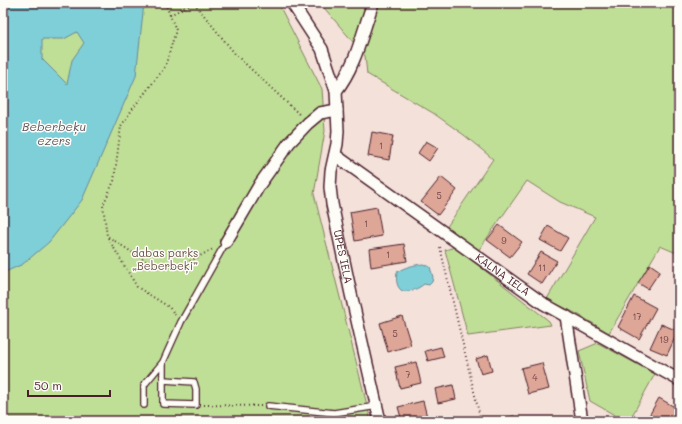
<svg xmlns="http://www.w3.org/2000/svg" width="682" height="424" font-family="Mali,sans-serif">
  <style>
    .green { fill: #bfdf97; stroke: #847f61 }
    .water { fill: #7fcfd9; stroke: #6a8993; fill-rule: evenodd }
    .building { fill: #dea697; stroke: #4a1f2b }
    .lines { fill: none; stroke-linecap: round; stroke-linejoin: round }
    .service-casing { stroke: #4a1f2b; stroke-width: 8 }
    .minor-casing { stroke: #4a1f2b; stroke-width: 14 }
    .path { stroke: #4a1f2b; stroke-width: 2; stroke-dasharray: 1 3; stroke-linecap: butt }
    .service { stroke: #fdfcf7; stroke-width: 5.5 }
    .minor { stroke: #fdfcf7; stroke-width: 11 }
    .labels { text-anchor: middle; stroke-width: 3; stroke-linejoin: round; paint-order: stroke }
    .number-label { font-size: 9px; fill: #6f4146 }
    .park-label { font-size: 11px; fill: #674f46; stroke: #fdfcf7 }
    .street-label { font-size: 11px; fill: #4a1f2b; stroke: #fdfcf7 }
    .water-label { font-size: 12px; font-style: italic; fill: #5a545f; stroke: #fdfcf7 }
  </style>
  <rect width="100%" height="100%" fill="#f4e2da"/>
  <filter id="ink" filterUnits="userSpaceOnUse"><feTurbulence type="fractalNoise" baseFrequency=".025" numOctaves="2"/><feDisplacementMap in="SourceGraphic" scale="8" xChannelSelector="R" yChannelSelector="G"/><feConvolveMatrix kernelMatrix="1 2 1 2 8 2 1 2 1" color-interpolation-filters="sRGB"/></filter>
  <g filter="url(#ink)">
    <!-- green -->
    <path class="green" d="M3,3H278L322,89L325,131L314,194L371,421H3Z
      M320,3H679V254L660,246L609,333L579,315L547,299L595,217L560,202L527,181L478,251L446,228L493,159L464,135L433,113L367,74L365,56Z
      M455,247L549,321L551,325L468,336L445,250Z
      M598,343L655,374L629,421H625L590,401L579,351Z"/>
    <!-- water -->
    <path class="water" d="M3,3L33,5L36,3H144L136,76L82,200L49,242L23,264L3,273ZM77,32L84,43L72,60L67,84L42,59V39H64Z
      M423,264L430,267L433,277L432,282L429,285L424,284C418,289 410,292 402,291C396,286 396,280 397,272C405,267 413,265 423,264Z"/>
    <!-- building -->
    <path class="building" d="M372,132L393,136L389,160L368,156Z
      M426,141L438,148L429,161L418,153Z
      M441,177L457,190L438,215L421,202Z
      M377,207L382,236L355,241L350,212Z
      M499,225L522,242L510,257L487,240Z
      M548,226L568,238L560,251L540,240Z
      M404,244L407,261L371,267L369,249Z
      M541,252L557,261L542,284L527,274Z
      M650,264L660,271L648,289L638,283Z
      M634,296L656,308L639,339L618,327Z
      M402,316L411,345L388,352L380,323Z
      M661,324L678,331L667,355L650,348Z
      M441,347L444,357L428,361L425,351Z
      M488,355L492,371L481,374L476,359Z
      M416,362L421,383L400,388L395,367Z
      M542,363L549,389L528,394L521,368Z
      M453,385L456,399L438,403L435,389Z
      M659,398L678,409L671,421H646Z
      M423,401L428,421H402L398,407Z
      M514,416L515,421H497V420Z"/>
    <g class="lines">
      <defs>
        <path id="service" d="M163,362V404L196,405V389L194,382L164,380
          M144,405V385L163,362L181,322L226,242
          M268,406L334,413L377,406"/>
        <g id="minor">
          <path id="s1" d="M292,3L322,49L336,91L338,131L337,144L331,171L330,187L332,204L351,294L380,421"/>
          <path d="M336,91C356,66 362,33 373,3"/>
          <path id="s2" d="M335,155L544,304L679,380"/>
          <path d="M226,242L260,184L289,143L308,123L320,113L337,110"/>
          <path d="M566,316L582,421"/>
        </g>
      </defs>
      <!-- service casing -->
      <use href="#service" class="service-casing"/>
      <!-- minor casing -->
      <use href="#minor" class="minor-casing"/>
      <!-- path -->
      <path class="path" d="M165,3L176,30L165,67L134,107L121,126L114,181L103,205L107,236L155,267H179L213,249
        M194,3L236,55L300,115
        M170,15L193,3
        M108,238L137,287L169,307L175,315
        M440,247L481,421
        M204,405L261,406"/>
      <!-- service -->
      <use href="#service" class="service"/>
      <!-- minor -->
      <use href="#minor" class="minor"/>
    </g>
  </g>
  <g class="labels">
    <!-- number labels -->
    <g class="number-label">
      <text x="381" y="149">1</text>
      <text x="439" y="199">5</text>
      <text x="366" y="227">1</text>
      <text x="504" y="244">9</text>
      <text x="388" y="258">1</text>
      <text x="542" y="271">11</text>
      <text x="637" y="320">17</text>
      <text x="395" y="337">5</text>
      <text x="664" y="343">19</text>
      <text x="408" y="378">7</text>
      <text x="535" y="381">4</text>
    </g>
    <!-- park labels -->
    <g class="park-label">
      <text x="165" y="257">dabas parks<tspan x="165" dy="13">„Beberbeķi”</tspan></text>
    </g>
    <!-- street labels -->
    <g class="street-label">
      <text dy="4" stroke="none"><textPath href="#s1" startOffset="267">UPES IELA</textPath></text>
      <text dy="4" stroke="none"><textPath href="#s2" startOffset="206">KALNA IELA</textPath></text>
    </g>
    <!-- water labels -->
    <g class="water-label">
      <text x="54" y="131">Beberbeķu<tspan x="54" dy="14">ezers</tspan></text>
    </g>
  </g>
  <!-- margin -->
  <rect width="682" height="424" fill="none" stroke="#fdfcf7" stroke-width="16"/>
  <rect x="8" y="8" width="666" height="408" fill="none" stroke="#4a1f2b" stroke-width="1.5" filter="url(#ink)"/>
  <!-- scale -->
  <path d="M28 390v6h82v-6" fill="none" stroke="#4a1f2b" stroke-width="2"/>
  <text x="34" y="390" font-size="12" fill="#4a1f2b" stroke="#fdfcf7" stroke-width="3" paint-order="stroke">50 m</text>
</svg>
